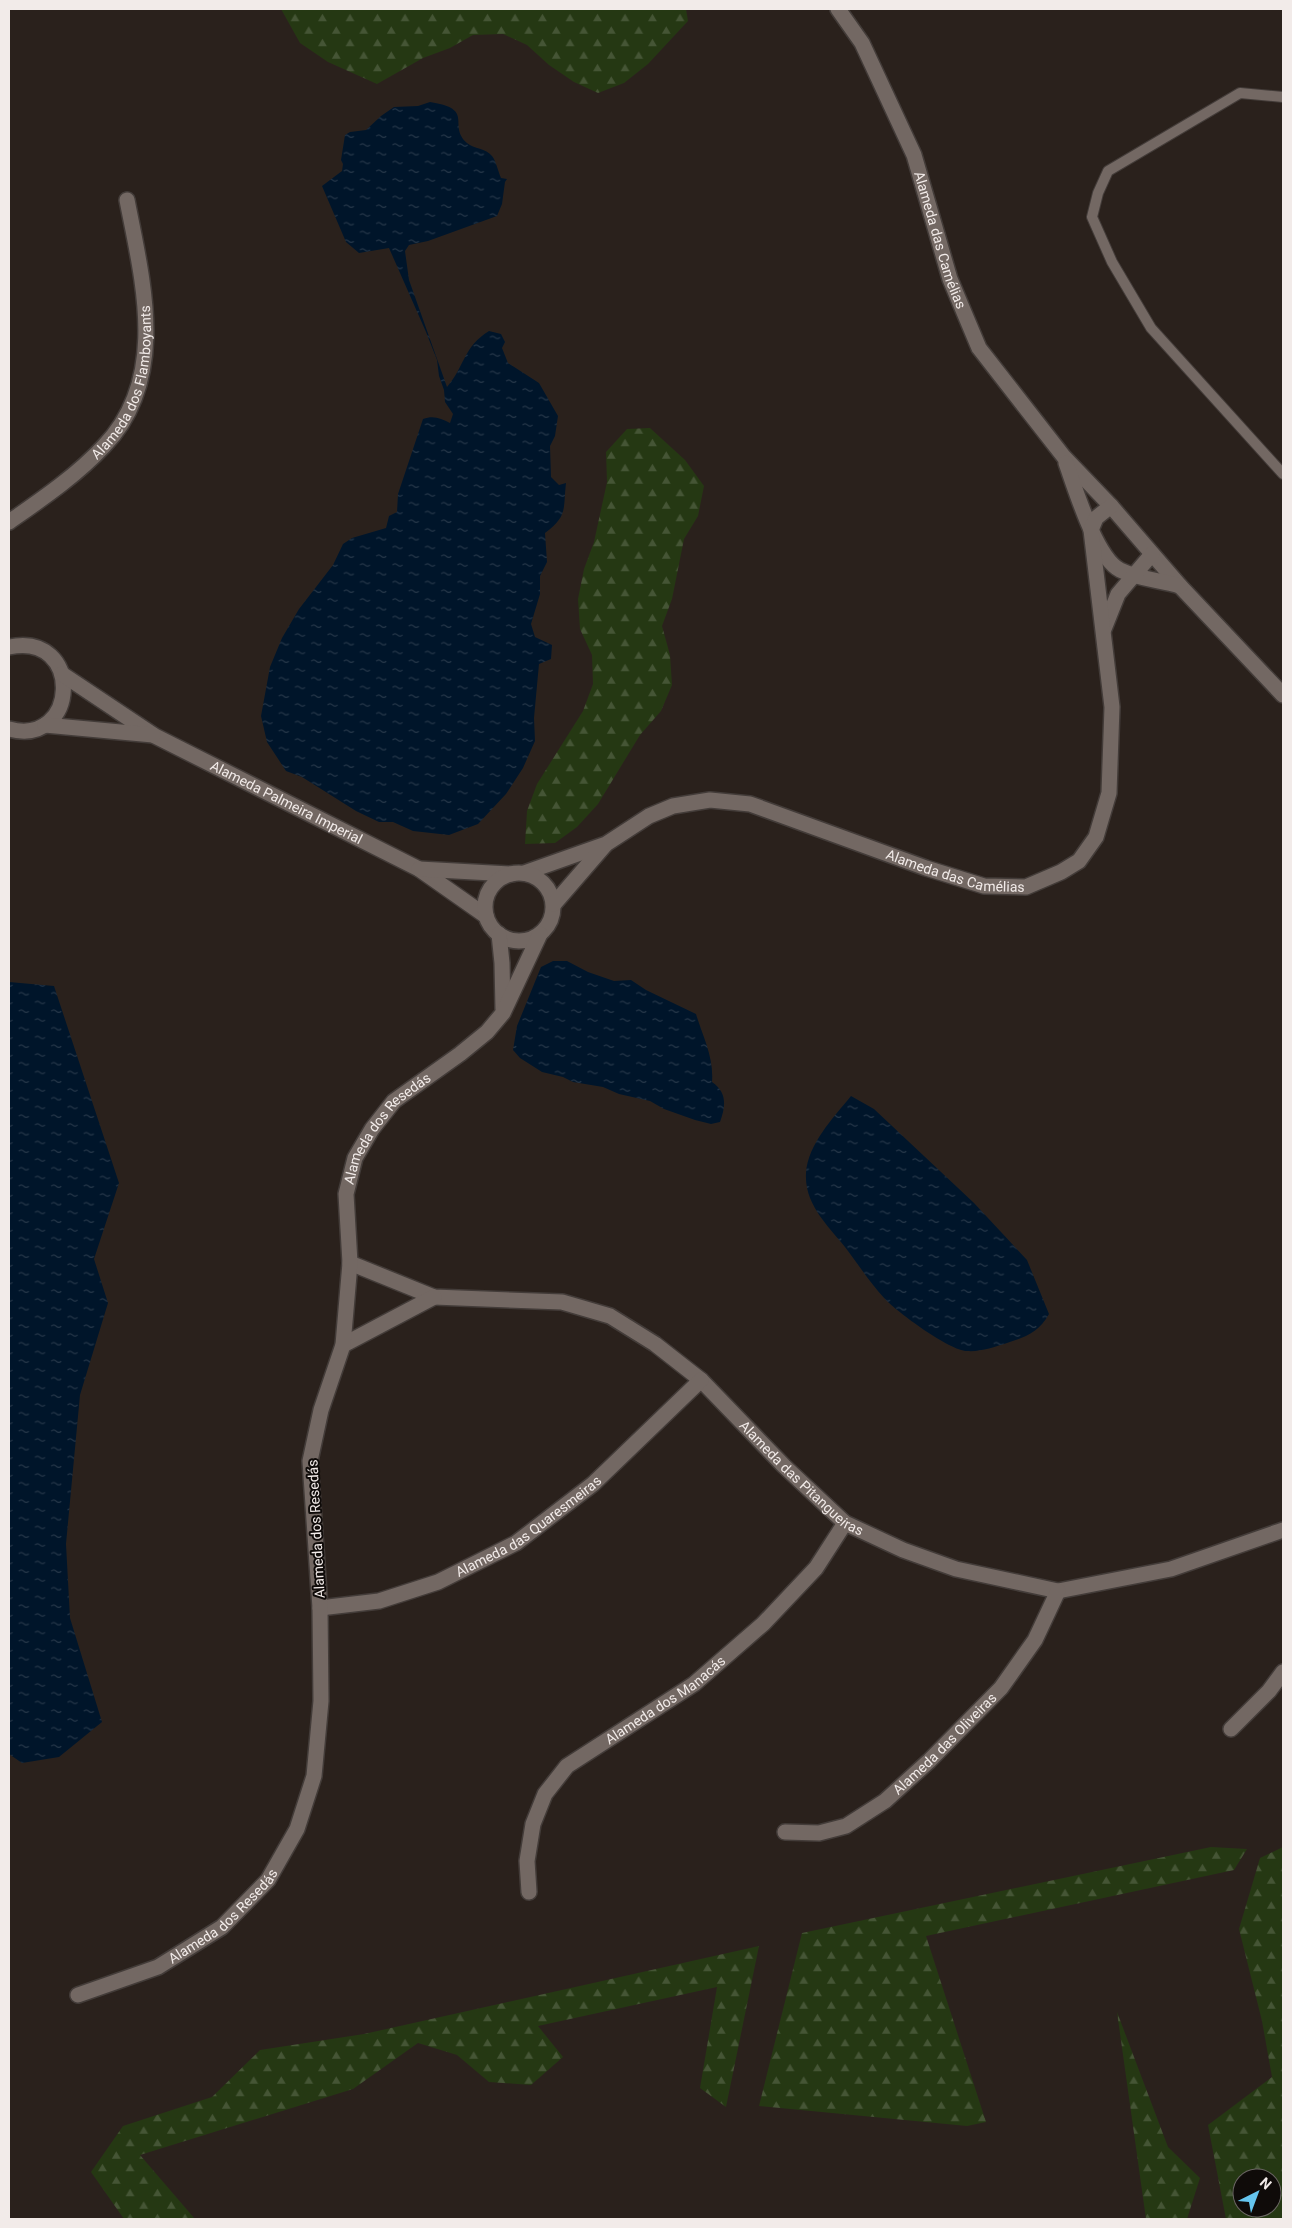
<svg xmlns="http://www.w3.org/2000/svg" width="1292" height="2228" font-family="Roboto,sans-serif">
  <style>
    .forest { fill: url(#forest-firs); fill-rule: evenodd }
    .water { fill: url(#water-ripples) }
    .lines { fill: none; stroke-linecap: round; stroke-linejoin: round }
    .service-casing { stroke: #433c39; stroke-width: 12 }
    .minor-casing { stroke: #433c39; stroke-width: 18 }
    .service { stroke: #736863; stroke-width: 10 }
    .minor { stroke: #736863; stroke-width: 15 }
    .labels { text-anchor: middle; stroke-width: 4; stroke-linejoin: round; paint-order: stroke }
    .street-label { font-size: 14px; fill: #f2ebe9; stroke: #0f0b09 }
  </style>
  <defs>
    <pattern id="forest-firs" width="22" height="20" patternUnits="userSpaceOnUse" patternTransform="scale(1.25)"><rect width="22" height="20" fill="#253813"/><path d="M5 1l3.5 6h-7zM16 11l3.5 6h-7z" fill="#455535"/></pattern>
    <pattern id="water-ripples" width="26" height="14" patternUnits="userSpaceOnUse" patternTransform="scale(1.25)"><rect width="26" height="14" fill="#00152a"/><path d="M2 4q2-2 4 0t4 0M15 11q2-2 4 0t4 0" fill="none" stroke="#263749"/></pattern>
  </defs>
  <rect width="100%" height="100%" fill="#2a211c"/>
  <!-- forest -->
  <path class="forest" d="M281,9H686L688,21L648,64L624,83L598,93L574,82L549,65L527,45L503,34L473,35L450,48L423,58L377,84L328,62L300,43Z
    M650,428L685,460L704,486L698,516L684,539L672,599L662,626L670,655L672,685L661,711L640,735L598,804L577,827L555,843L525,844L527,811L537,784L583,711L593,684L592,655L580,629L578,599L584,569L594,542L607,482L606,452L627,429Z
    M1211,1847L1247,1849L1234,1870L926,1936L986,2122L967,2126L759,2106L802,1933Z
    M1283,1847V2219H1226L1208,2125L1272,2077L1262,2021L1239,1929L1260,1858ZM1242,2178H1272V2208H1242Z
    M759,1946L726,2107L700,2088L717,1987L538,2026L563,2057L531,2085L489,2082L457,2055L418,2043L353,2089L140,2155L195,2219H124L91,2172L123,2126L212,2097L260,2050L364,2034Z
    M1117,2012L1168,2147L1200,2178L1187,2219H1146Z"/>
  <!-- water -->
  <path class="water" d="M430,102C476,109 447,125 467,143C474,149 486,148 492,156C496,161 498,171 501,178L507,179L505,182L502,204L497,216L428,241L409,245L405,251L409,280L447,387C465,366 463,347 489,331L501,334L505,342L502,348L508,363L539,383L558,416L555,436L550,446L551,477L559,485L566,483C563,509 568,516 545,533L547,562L540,576V594L531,624L535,637L552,645L551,659L539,664L534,718L535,741L523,768L506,794L478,824L449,835L413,831L393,822H379L356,811L302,777L286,771L267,742L261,716L270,667L282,638L299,609L333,565L343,544L352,538L386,528L389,516L397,512L398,494L423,419C433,415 441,418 450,423L453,414L445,402L444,390L439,376L437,360L426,332L389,248L359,253L346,242L322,186L342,171L343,164L341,160L345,135L350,132L366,130L381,116L394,107L418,106Z
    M553,961H567L588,972L614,981L631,980L646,990L696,1014C703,1037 714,1057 712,1082C727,1092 726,1106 720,1122L711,1124L695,1120L664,1109L650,1101L619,1094L603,1087L573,1082L563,1077L542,1072L520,1058L513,1050L517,1026L541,967Z
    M9,982L54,986L119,1183L94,1259L108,1303L80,1395L66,1544L70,1618L102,1722L59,1757L22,1763L9,1754Z
    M851,1096L874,1109L891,1125L974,1203L1027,1260L1049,1314C1039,1332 1026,1337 1007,1343C994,1347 981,1352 967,1351C950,1351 897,1312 885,1299C871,1284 860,1267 848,1251C830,1227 804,1206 806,1173C808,1144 833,1118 851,1096Z"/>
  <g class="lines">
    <defs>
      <path id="service" d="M1283,97L1240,93L1108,171L1098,193L1092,217L1112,262L1151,328L1283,474"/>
      <g id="minor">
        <path id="s1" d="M838,9L862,43L914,155L950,279L979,348L1064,457L1111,506L1180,586L1283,695"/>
        <path d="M1066,463C1075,488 1096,558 1120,570C1138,579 1160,580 1180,586"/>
        <path id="s2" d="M9,522C42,499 76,476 104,446C169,378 143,282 127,200"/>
        <path d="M1104,629L1118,594L1152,554"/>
        <path d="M9,647C84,631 79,748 9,729"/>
        <path id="s3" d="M62,674L155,736L419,869L486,916"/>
        <path d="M45,725L153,735"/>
        <path d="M419,869L512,874"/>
        <path id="s4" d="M524,873L606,844L649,816L673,806L710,800L750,804L926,868L984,886L1026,887L1061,872L1079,861L1096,837L1109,793L1112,707L1091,530L1096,518L1111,506"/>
        <circle cx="519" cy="907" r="34"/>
        <path d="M554,904L605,845"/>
        <path d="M499,934L502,963L503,1009"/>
        <path id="s5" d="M350,1263L434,1297L562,1302L610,1316L655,1344L701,1380L784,1466L845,1523L903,1550L956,1569L1058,1591L1171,1569L1283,1530"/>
        <path d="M343,1345L434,1297"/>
        <path id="s6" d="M320,1608L379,1601L438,1582L516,1543L593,1484L701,1380"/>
        <path d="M1231,1729L1269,1691L1283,1672"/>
        <path id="s7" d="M785,1832L819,1833L846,1826L885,1801L929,1761L1001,1688L1035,1640L1058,1591"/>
        <path id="s8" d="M529,1892L527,1861L533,1824L545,1794L567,1766L694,1684L763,1624L816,1568L845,1523"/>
        <path id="s9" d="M78,1995L158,1967L222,1927L268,1880L297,1829L314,1776L321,1701L320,1608L310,1461L321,1410L343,1345L350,1263L346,1194L355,1158L372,1129L394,1101L460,1054L487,1032L503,1013L540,934"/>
      </g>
    </defs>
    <!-- service casing -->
    <use href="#service" class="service-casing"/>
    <!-- minor casing -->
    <use href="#minor" class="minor-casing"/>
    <!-- service -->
    <use href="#service" class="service"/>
    <!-- minor -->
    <use href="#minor" class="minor"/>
  </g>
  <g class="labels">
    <!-- street labels -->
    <g class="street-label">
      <text dy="5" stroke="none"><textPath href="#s1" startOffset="254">Alameda das Camélias</textPath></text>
      <text dy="5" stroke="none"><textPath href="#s2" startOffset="190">Alameda dos Flamboyants</textPath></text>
      <text dy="5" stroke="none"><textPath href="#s3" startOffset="259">Alameda Palmeira Imperial</textPath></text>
      <text dy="5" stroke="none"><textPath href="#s4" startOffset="459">Alameda das Camélias</textPath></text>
      <text dy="5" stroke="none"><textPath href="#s9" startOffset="1008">Alameda dos Resedás</textPath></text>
      <text dy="5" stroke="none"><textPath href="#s5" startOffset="521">Alameda das Pitangueiras</textPath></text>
      <text dy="5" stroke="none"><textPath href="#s6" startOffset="228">Alameda das Quaresmeiras</textPath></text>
      <text transform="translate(316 1529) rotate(-93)" y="5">Alameda dos Resedás</text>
      <text dy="5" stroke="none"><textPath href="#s8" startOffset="255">Alameda dos Manacás</textPath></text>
      <text dy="5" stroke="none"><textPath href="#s7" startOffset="191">Alameda das Oliveiras</textPath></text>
      <text dy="5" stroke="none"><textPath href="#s9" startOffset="168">Alameda dos Resedás</textPath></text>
    </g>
  </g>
  <!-- border -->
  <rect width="1292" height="2228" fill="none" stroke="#f2ebe9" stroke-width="20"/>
  <!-- north arrow -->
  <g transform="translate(1257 2193) rotate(42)"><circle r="24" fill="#0f0b09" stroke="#6a6563"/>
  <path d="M0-4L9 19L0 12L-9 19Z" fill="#65c5ee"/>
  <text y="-8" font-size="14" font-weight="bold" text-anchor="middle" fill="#f2ebe9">N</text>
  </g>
</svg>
